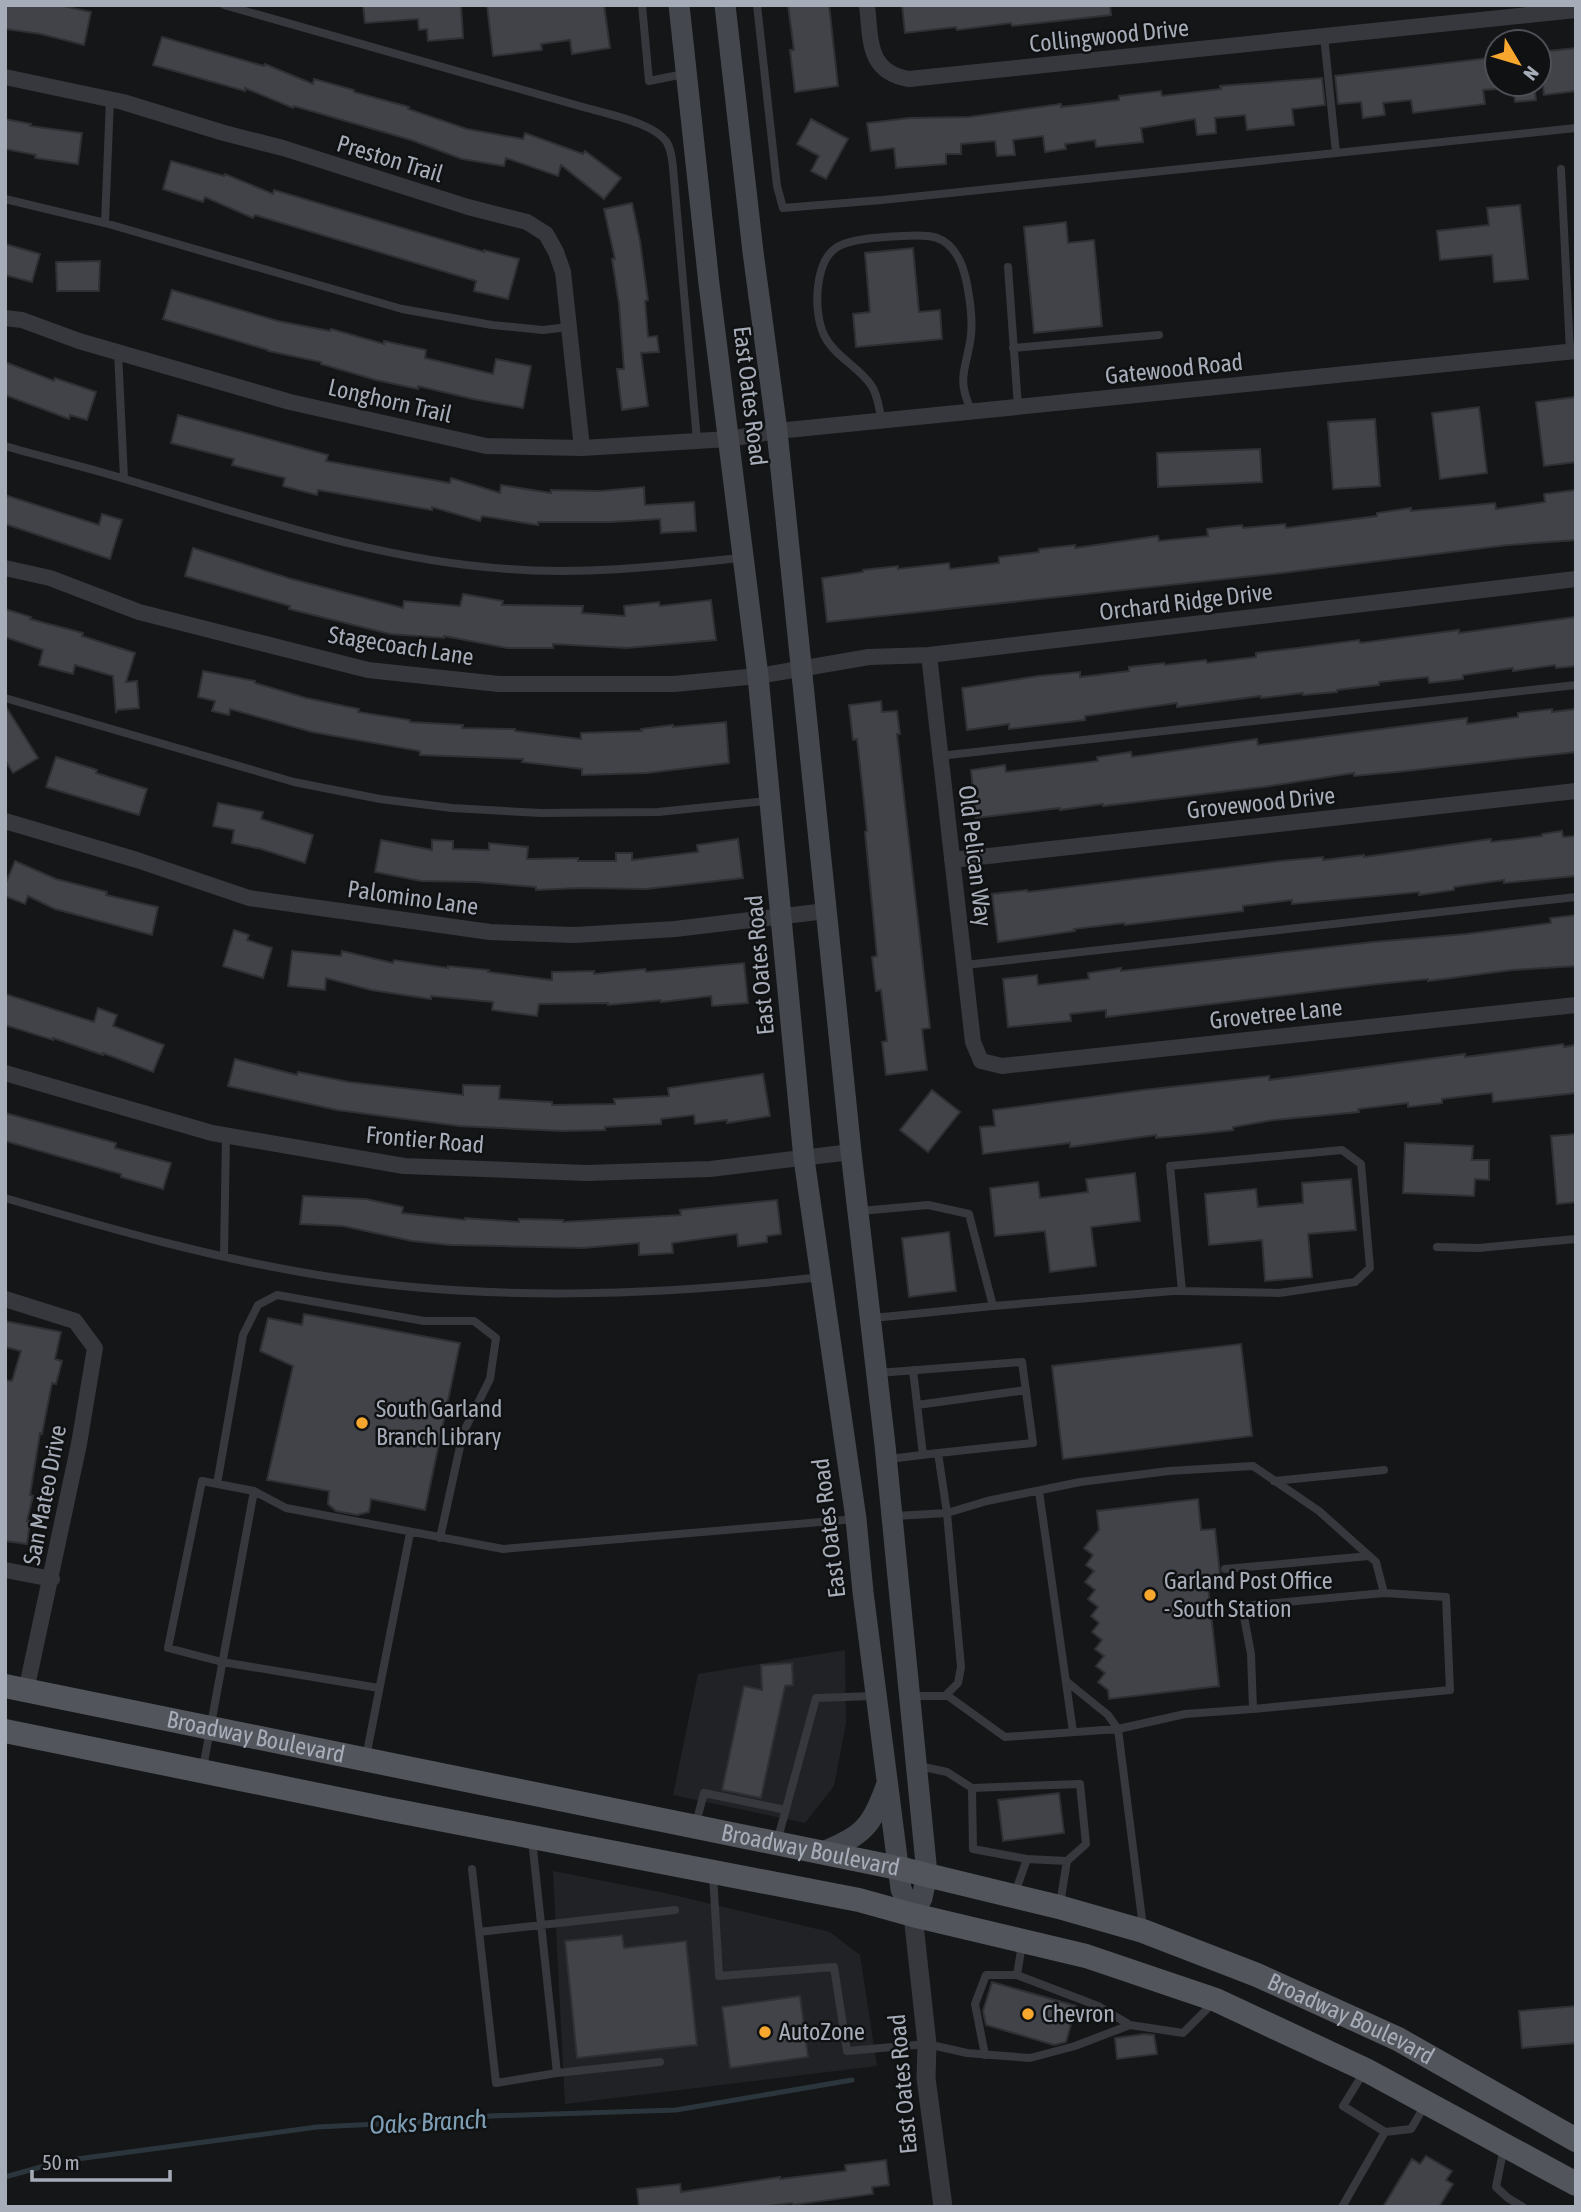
<svg xmlns="http://www.w3.org/2000/svg" width="1581" height="2212" font-family="'Asap Condensed',sans-serif">
  <style>
    .built { fill: #212225 }
    .lines { fill: none; stroke-linecap: round; stroke-linejoin: round }
    .stream { stroke: #2b363c; stroke-width: 5 }
    .building { fill: #414348; stroke: #2f3034; stroke-width: 2 }
    .service { stroke: #36383d; stroke-width: 8 }
    .minor { stroke: #36383d; stroke-width: 16 }
    .tertiary { stroke: #36383d; stroke-width: 19 }
    .secondary { stroke: #44474d; stroke-width: 21 }
    .primary { stroke: #52555c; stroke-width: 24 }
    .poi-dot { fill: #f7a62e; stroke: #101113; stroke-width: 2.5 }
    .labels { text-anchor: middle; stroke-width: 5; stroke-linejoin: round; paint-order: stroke }
    .street-label { font-size: 24px; fill: #a7adb8; stroke: #101113 }
    .poi-label { font-size: 24px; fill: #a7adb8; stroke: #101113; text-anchor: start }
    .water-label { font-size: 26px; font-style: italic; fill: #7d9eb4; stroke: #101113 }
  </style>
  <rect width="100%" height="100%" fill="#151618"/>
  <!-- built -->
  <path class="built" d="M845,1650L846,1723L834,1786L805,1823L673,1795L698,1674Z
    M553,1871L665,1893L830,1932L860,1955L877,2066L565,2104Z"/>
  <g class="lines">
    <!-- stream -->
    <path class="stream" d="M5,2177L62,2161L317,2127L460,2120L490,2116L676,2110L852,2080"/>
  </g>
  <!-- building -->
  <path class="building" d="M5,5H59L91,12L84,45L41,34L5,29Z
    M363,5H461L463,38L428,41L427,29L419,30L418,19L365,23Z
    M487,5H604L610,48L572,54L570,40L541,44L542,50L493,56Z
    M788,5H829L838,86L795,92L790,50H794Z
    M902,5H1110L1111,15L1012,26L1011,23L957,30L956,27L905,33Z
    M162,37L264,66L265,64L313,84L314,79L354,90V92L409,107L408,109L467,129L523,139L525,133L583,154L585,151L621,178L604,199L561,165L558,176L506,158L504,166L462,159L411,140L294,106L293,108L245,88V91L153,65Z
    M1576,48V91L1544,95L1539,52Z
    M1497,57V89L1483,90L1485,104L1413,113L1411,100L1383,103L1385,115L1363,118L1361,102L1338,104L1335,76Z
    M1322,78L1325,105L1292,109L1294,125L1247,130L1245,115L1215,118L1216,133L1197,135L1195,119L1141,128L1143,142L1124,144L1096,147L1095,140L1065,144L1066,149L1045,152L1043,136L1013,140L1015,155L997,156L995,141L961,144V154H946V164L896,168L894,148L871,151L867,123L910,118L969,117L1061,104V107L1119,100V96L1161,91L1162,96L1221,89L1220,86Z
    M1513,84H1534L1536,100L1515,102Z
    M5,119L31,124L30,126L82,133L78,164L35,158L36,155L5,149Z
    M811,119L848,139L826,179L811,171L819,156L797,144Z
    M171,161L224,176L225,174L273,194L274,190L484,252V250L519,259L508,299L474,291L476,281L255,215L253,218L205,197L203,202L163,189Z
    M632,203L640,241L648,300L645,301L648,337L657,336L659,352L641,353L648,406L622,410L617,369H624L619,304L612,259H615L604,209Z
    M1520,205L1528,279L1494,282L1492,255L1440,260L1437,231L1489,225L1487,208Z
    M1066,222L1068,243L1094,240L1102,326L1034,333L1024,227Z
    M5,244L40,254L32,282L5,275Z
    M913,248L919,312L940,310L942,339L856,347L853,314L870,312L865,253Z
    M100,261L99,291H57L56,262Z
    M172,290L278,321L330,331L331,329L384,344V341L426,350L425,358L493,374L496,359L531,366L523,408L473,399L418,386V389L376,380L321,364V362L268,351V350L163,319Z
    M5,362L54,381L55,378L96,392L87,420L70,415L69,419L5,395Z
    M1576,397V462L1544,466L1536,402Z
    M1479,407L1487,473L1440,479L1432,413Z
    M178,415L328,455L326,461L450,483L451,478L500,493L501,485L551,493V490L600,491L644,487L645,505L694,502L696,531L661,533L660,519L611,522H538V525L482,516L480,521L432,507V510L318,490L317,495L283,486L285,478L232,465L234,459L171,443Z
    M1375,419L1380,486L1333,489L1328,422Z
    M1260,449L1262,482L1158,487L1157,453Z
    M1576,490V540L1508,545L1290,572L827,622L822,578L863,572V570L898,566V569L949,563L950,569L999,563V557L1039,552V549L1075,545V548L1158,536L1159,541L1208,536L1207,529L1242,525L1243,528L1285,524L1286,528L1377,516V513L1411,508V511L1495,503L1496,509L1545,502L1544,494Z
    M5,495L99,525L102,514L122,520L110,559L5,524Z
    M193,548L288,578L403,608L404,601L460,606L463,594L503,601L502,605L583,606L582,613L625,616L624,606L659,602L660,606L711,600L716,640L627,648L553,644V648H507L444,636V638L390,634L289,609L290,606L185,576Z
    M5,609L31,617L30,619L83,633L82,636L135,653L126,682L137,681L139,708L117,710L116,713L113,676L75,665L73,674L39,665L43,650L5,637Z
    M1576,617V666L1556,668L1555,665L1513,671V668L1463,675V679L1429,683L1428,677L1379,682V685L1337,690V692L1303,695V693L1261,698V696L1177,707V703L1085,716V720L1043,725L1009,729V724L967,730L962,688L1038,676L1080,672V677L1129,671V667L1164,663L1165,665L1206,660L1207,663L1256,657V653L1298,648L1359,640L1360,643L1459,630V633Z
    M203,671L255,681V683L306,698L359,709L358,712L410,720V722L463,725L462,728L515,729V731L581,739V733L642,731L641,729L673,725V727L726,722L729,763L647,773L582,775V769L522,762L523,759L420,755V751L312,732L230,709L229,715L212,711L215,701L198,697Z
    M881,701L882,712L897,711L900,734H897L930,1028L922,1029L927,1070L886,1075L882,1042L887,1041L881,990L876,991L872,957L877,956L865,832L867,831L863,793L857,739L853,740L849,705Z
    M5,705L38,758L13,773L5,760Z
    M1552,709V712L1576,709V752L1397,772L1354,776V773L1263,787L1103,806V804L1060,810V808L976,818L971,770L1005,765L1006,772L1098,761L1097,757L1131,752L1132,757L1257,739L1258,745L1467,718V724L1518,717V713Z
    M56,757L97,770L96,773L147,789L139,815L46,787Z
    M218,803L263,812L261,819L313,835L305,863L261,849L232,843L234,830L213,826Z
    M1562,831L1563,837L1576,836V876L1504,883V880L1454,887V890L1419,895V892L1292,904V900L1243,906V911L1125,925L1124,923L1074,929L1075,931L998,942L992,894L1027,890L1028,892L1280,861L1323,857V860L1364,855V857L1491,839V842L1542,836V834Z
    M738,839L743,878L646,889L579,888L536,890V887L475,882L421,881L375,872L381,840L432,850V840L453,841V849L489,850V843L528,847L527,859L578,858V861H616V853H632V860L698,852L697,845Z
    M15,861L56,879L107,892L106,895L158,907L152,935L55,909L28,896L25,904L5,896V885Z
    M1576,915V966L1512,970L1428,981V979L1378,984L1106,1017V1010L1070,1014L1071,1021L1008,1027L1003,979L1037,975L1038,985L1089,979L1088,973L1121,968V971L1373,942L1466,934L1551,923L1550,918Z
    M234,930L249,935L247,940L272,948L263,978L223,966Z
    M292,951L341,956L342,951L393,963L394,960L448,968V966L489,970L488,972L552,980V972L594,971V974L645,969L646,972L744,963L748,1003L712,1006L711,996L661,1002V1000L608,1005V1003L539,1004L537,1016L492,1010L493,1002L431,996V999L371,990L326,978L325,990L288,986Z
    M5,994L94,1022L98,1008L117,1015L113,1026L164,1045L153,1072L103,1053V1055L53,1038V1040L5,1025Z
    M1563,1044L1564,1047L1576,1045V1093L1493,1102L1492,1093L1442,1099V1103L1408,1107V1103L1358,1109L1359,1112L1274,1120L1233,1127V1130L1198,1134L1156,1138V1135L1070,1147V1143L983,1154L980,1127L995,1126L993,1110L1143,1090L1269,1076V1080L1465,1054V1057Z
    M235,1059L297,1075L298,1072L349,1082L463,1095V1085L500,1086L499,1099L552,1102V1105L615,1104L614,1099L669,1096L668,1088L763,1074L770,1116L727,1123V1120L695,1124L694,1115L661,1119V1124L605,1127V1130L562,1131L459,1126L337,1110L228,1086Z
    M932,1090L960,1112L928,1152L900,1130Z
    M5,1113L116,1143L115,1148L171,1163L163,1189L121,1177V1174L5,1141Z
    M1576,1134V1202L1557,1204L1551,1136Z
    M1405,1143L1473,1146L1472,1160H1489V1180L1475,1179L1474,1196L1403,1193Z
    M1135,1173L1140,1221L1091,1227L1096,1266L1050,1272L1045,1231L995,1236L990,1188L1038,1182L1040,1198L1088,1192L1086,1179Z
    M1351,1179L1356,1230L1308,1234L1312,1277L1265,1281L1262,1240L1209,1245L1205,1194L1256,1189L1258,1207L1303,1203L1302,1183Z
    M303,1196L366,1199L403,1207L402,1213L465,1220V1218L519,1222V1219L563,1220V1222L681,1215L680,1210L777,1200L781,1234L767,1236V1242L738,1246L737,1234L672,1243L673,1253L639,1255V1243L583,1248L450,1245L412,1241L343,1226L300,1224Z
    M949,1232L956,1291L909,1297L902,1238Z
    M304,1314L460,1343L425,1510L371,1499L369,1512L357,1515L336,1511L328,1504L329,1491L267,1480L293,1366L260,1351L268,1318L302,1325Z
    M5,1321L61,1332L55,1359L62,1361L56,1384L52,1383L42,1434L40,1433L30,1495L33,1496L27,1521H30L27,1544L5,1541V1380L12,1381L21,1351L5,1347Z
    M1241,1344L1252,1436L1063,1459L1052,1366Z
    M1198,1499L1201,1530L1215,1529L1220,1575L1207,1577L1219,1686L1109,1699L1108,1690L1098,1682L1105,1673L1096,1666L1104,1656L1095,1649L1102,1640L1092,1632L1099,1623L1091,1616L1098,1607L1088,1599L1095,1590L1085,1582L1094,1571L1086,1565L1093,1555L1084,1548L1099,1530L1097,1511Z
    M792,1663L793,1685L785,1686L761,1798L722,1790L744,1686L762,1690L761,1665Z
    M1059,1793L1064,1833L1003,1841L998,1800Z
    M622,1935L624,1948L686,1941L697,2045L577,2058L565,1941Z
    M992,1982L1076,2006L1066,2042L1054,2045L986,2025L983,2011Z
    M800,1996L808,2057L730,2068L722,2007Z
    M1576,2006V2043L1522,2048L1519,2011Z
    M1144,2034L1154,2035L1157,2054L1117,2059L1115,2038Z
    M1426,2156L1452,2171L1446,2180L1453,2184L1439,2207H1383L1412,2159L1420,2164Z
    M886,2160L889,2185L872,2187L873,2194L793,2205L792,2203L760,2207H639L637,2189L680,2184L681,2192L780,2177V2179L846,2171L845,2165Z"/>
  <g class="lines">
    <!-- service -->
    <path class="service" d="M224,5L583,107C604,113 662,124 669,147C673,157 673,169 674,179L697,441
      M642,5L649,81L684,74
      M757,5L777,186L783,208L882,200L1336,153
      M1324,36L1336,153L1576,128
      M1561,169L1570,352
      M5,199L105,223L402,309L492,325L543,330L569,327
      M105,223L110,100
      M1008,267L1018,407
      M1013,348L1159,335
      M118,352L124,478
      M882,421C879,410 878,394 871,385C859,367 834,356 824,335C813,312 814,259 839,246C854,238 884,237 902,236C929,234 947,234 960,261C968,278 973,316 971,335C967,369 955,377 972,412
      M5,446C46,458 87,467 128,480C253,517 377,560 508,569C586,575 663,566 740,558
      M5,698L294,782L380,799L452,808L541,813L658,812L767,801
      M939,756L1576,685
      M965,965L1576,897
      M5,1198C111,1229 216,1259 324,1276C488,1302 656,1296 821,1277
      M860,1211L928,1205L969,1214L993,1306L873,1318
      M1437,1247L1478,1248L1576,1239
      M224,1256L226,1135
      M993,1306L1173,1291H1182L1279,1293L1355,1282L1370,1268L1361,1164L1342,1150L1170,1166L1182,1291
      M913,1370L923,1455
      M878,1373L1022,1362L1033,1443L938,1453L947,1513L961,1667L958,1683L945,1696
      M917,1405L1026,1390
      M889,1459L938,1453
      M1274,1481L1384,1470
      M217,1484L243,1335L258,1305L277,1295L424,1321H474L496,1338L490,1379L463,1433L440,1538
      M1039,1491L1073,1732
      M895,1516L947,1513L987,1501L1080,1482L1169,1471L1253,1466L1319,1511L1376,1562L1384,1593L1242,1606L1251,1654L1253,1709L1185,1714L1118,1729L1143,1927
      M1225,1569L1369,1556
      M1066,1681L1108,1715L1118,1729
      M379,1688L222,1662L168,1648L202,1481L254,1491L286,1508L503,1549L856,1519
      M912,1696H948L1005,1737L1118,1729
      M1253,1709L1450,1690L1446,1597L1384,1593
      M366,1757L410,1533
      M919,1766L947,1772L972,1788L1080,1784L1086,1844L1067,1861L1060,1904
      M203,1768L254,1491
      M972,1788L973,1849L1027,1859
      M696,1823L704,1793L786,1810
      M532,1840L557,2073L660,2062
      M777,1842L816,1698L874,1696
      M472,1869L496,2083L557,2073
      M713,1875L719,1976L834,1967L847,2051L927,2044L967,2053L1030,2058L1075,2046L1130,2025L1183,2033L1214,2002
      M1015,1893L1027,1859L1067,1861
      M479,1932L675,1910
      M1022,1944L1017,1975L1098,2006L1130,2025
      M985,2055L975,2004L986,1975H1017
      M1364,2072L1343,2106L1385,2132
      M1504,2147L1496,2187L1508,2198L1523,2207
      M1342,2207L1385,2132L1411,2129L1425,2105"/>
    <!-- minor -->
    <path class="minor" d="M867,5C871,40 867,72 909,79L1576,10
      M5,77L123,102L224,133L283,148L468,207L527,222L546,234L556,252L563,272L582,448
      M5,318L22,320L79,341L290,402L486,446L582,448L729,439L777,431L1576,351
      M5,568L50,578L139,612L368,670L499,684H674L758,676L869,657L929,655L1576,579
      M929,655L973,1042L981,1061L1002,1066L1576,1005
      M5,821L137,860L249,898L490,932L575,935L675,929L826,911
      M952,860L1576,791
      M5,1073L212,1133L404,1166L586,1173L710,1169L851,1152
      M5,1299L75,1321L95,1348L79,1444L26,1691
      M5,1570L52,1579"/>
    <!-- tertiary -->
    <path class="tertiary" d="M913,1915L927,2044L926,2078L943,2207"/>
    <!-- secondary -->
    <path class="secondary" d="M679,5L709,284L758,676L804,1159L856,1519L863,1592L901,1889L913,1915
      M725,5L753,252L777,431L851,1152L885,1445L927,1874L922,1898L913,1915
      M823,1852C865,1834 871,1827 887,1784"/>
    <!-- primary -->
    <g class="primary">
      <path id="s1" d="M5,1686L898,1868L1059,1907L1143,1931L1257,1975L1398,2039L1576,2140"/>
      <path d="M5,1731L387,1809L859,1900L913,1915L1086,1956L1216,2000L1366,2070L1576,2184"/>
    </g>
  </g>
  <!-- markers -->
  <g class="poi-dot">
    <circle cx="362" cy="1423" r="7"/>
    <circle cx="1150" cy="1595" r="7"/>
    <circle cx="1028" cy="2014" r="7"/>
    <circle cx="765" cy="2032" r="7"/>
  </g>
  <g class="labels">
    <!-- street labels -->
    <g class="street-label">
      <text transform="translate(1109 36) rotate(-6)" y="8">Collingwood Drive</text>
      <text transform="translate(390 159) rotate(17)" y="8">Preston Trail</text>
      <text transform="translate(1174 369) rotate(-6)" y="8">Gatewood Road</text>
      <text transform="translate(750 396) rotate(83)" y="8">East Oates Road</text>
      <text transform="translate(390 401) rotate(13)" y="8">Longhorn Trail</text>
      <text transform="translate(1186 602) rotate(-7)" y="8">Orchard Ridge Drive</text>
      <text transform="translate(401 646) rotate(9)" y="8">Stagecoach Lane</text>
      <text transform="translate(1261 803) rotate(-6)" y="8">Grovewood Drive</text>
      <text transform="translate(975 856) rotate(83)" y="8">Old Pelican Way</text>
      <text transform="translate(413 898) rotate(8)" y="8">Palomino Lane</text>
      <text transform="translate(760 965) rotate(-95)" y="8">East Oates Road</text>
      <text transform="translate(1276 1014) rotate(-6)" y="8">Grovetree Lane</text>
      <text transform="translate(425 1140) rotate(5)" y="8">Frontier Road</text>
      <text transform="translate(45 1495) rotate(-79)" y="8">San Mateo Drive</text>
      <text transform="translate(829 1528) rotate(-97)" y="8">East Oates Road</text>
      <text dy="8" stroke="none"><textPath href="#s1" startOffset="256">Broadway Boulevard</textPath></text>
      <text dy="8" stroke="none"><textPath href="#s1" startOffset="822">Broadway Boulevard</textPath></text>
      <text dy="8" stroke="none"><textPath href="#s1" startOffset="1390">Broadway Boulevard</textPath></text>
      <text transform="translate(903 2084) rotate(-95)" y="8">East Oates Road</text>
    </g>
    <!-- poi labels -->
    <g class="poi-label">
      <text x="376" y="1417">South Garland<tspan x="376" dy="28">Branch Library</tspan></text>
      <text x="1164" y="1589">Garland Post Office<tspan x="1164" dy="28">- South Station</tspan></text>
      <text x="1042" y="2022">Chevron</text>
      <text x="779" y="2040">AutoZone</text>
    </g>
    <!-- water labels -->
    <g class="water-label">
      <text transform="translate(428 2122) rotate(-3)" y="9">Oaks Branch</text>
    </g>
  </g>
  <!-- border -->
  <rect width="1581" height="2212" fill="none" stroke="#a7adb8" stroke-width="14"/>
  <!-- north arrow -->
  <g transform="translate(1518 63) rotate(128)"><circle r="33" fill="#101113" stroke="#4c4f55" stroke-width="2"/>
  <path d="M0-5L12 26L0 18L-12 26Z" fill="#f7a62e"/>
  <text y="-10" font-size="19" font-weight="bold" text-anchor="middle" fill="#a7adb8">N</text>
  </g>
  <!-- scale -->
  <path d="M32 2170v10h138v-10" fill="none" stroke="#a7adb8" stroke-width="3.5"/>
  <text x="42" y="2170" font-size="21" fill="#a7adb8" stroke="#101113" stroke-width="5" paint-order="stroke">50 m</text>
</svg>
